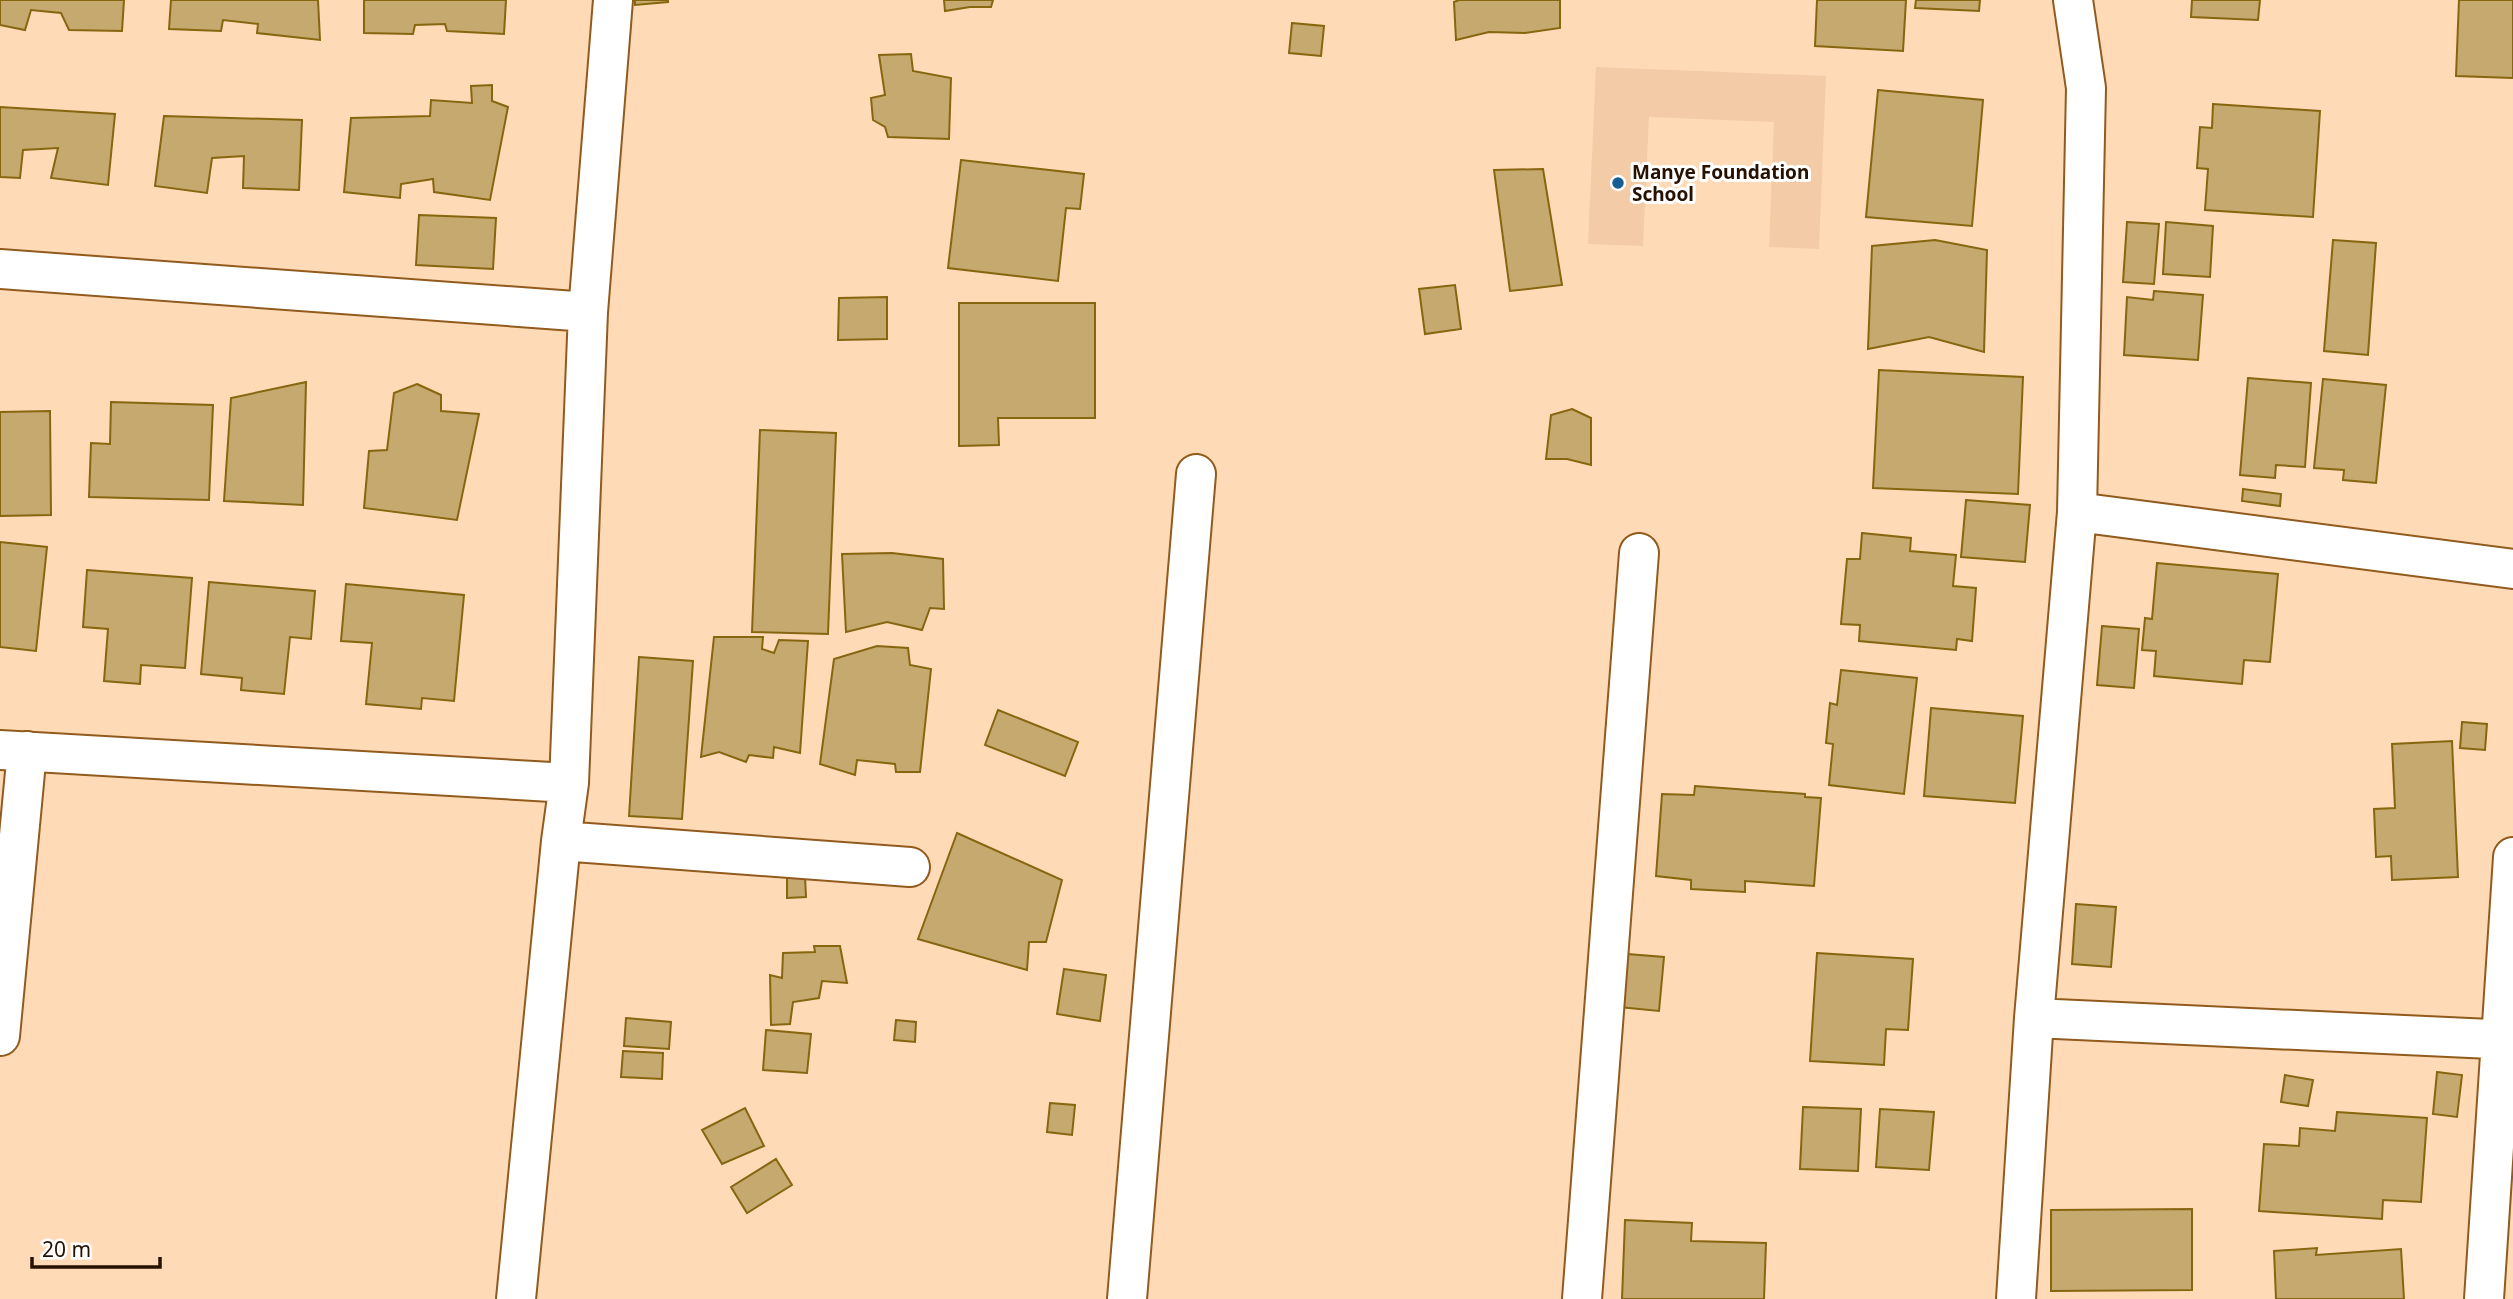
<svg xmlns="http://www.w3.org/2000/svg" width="2513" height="1299" font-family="'Noto Sans',sans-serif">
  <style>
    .built { fill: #f3cba6 }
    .building { fill: #c5a96f; stroke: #876610; stroke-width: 2 }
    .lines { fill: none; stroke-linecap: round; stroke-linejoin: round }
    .minor-casing { stroke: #915b1d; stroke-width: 42 }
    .minor { stroke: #fff; stroke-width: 38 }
    .poi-dot { fill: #155e92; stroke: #fff; stroke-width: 2.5 }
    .labels { text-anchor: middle; stroke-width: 6; stroke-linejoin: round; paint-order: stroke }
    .poi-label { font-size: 19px; font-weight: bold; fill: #271100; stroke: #fff; text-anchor: start }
  </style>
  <rect width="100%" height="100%" fill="#ffdab7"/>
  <!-- built -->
  <path class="built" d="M1596,67L1826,76L1819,249L1769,247L1774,122L1649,117L1643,246L1588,244Z"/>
  <!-- building -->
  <path class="building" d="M0,0H124L122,31L69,30L61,13L31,10L25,30L0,25Z
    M171,0H318L320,40L257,33L258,24L223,20L221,31L169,29Z
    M364,0H506L504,34L447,31L445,24L415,25L413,34L364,33Z
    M635,0H668V2L635,5Z
    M944,0H993L991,7H970L945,11Z
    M1560,0V28L1525,33L1489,32L1456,40L1454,2L1459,0Z
    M1817,0H1906L1903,51L1815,46Z
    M1916,0H1980L1979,11L1915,8Z
    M2192,0H2260L2258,20L2191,17Z
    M2459,0H2513V78L2456,76Z
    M1292,23L1324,26L1321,56L1289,53Z
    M911,54L913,71L951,78L949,139L888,137L885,127L873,120L871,98L885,95L879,55Z
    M492,85V101L508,107L490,200L434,192L433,179L401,184L400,198L344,192L351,118L430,116L431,100L472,103L471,86Z
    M1878,90L1983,100L1972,226L1866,217Z
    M2213,104L2320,111L2313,217L2205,210L2208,169L2197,168L2200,127L2212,128Z
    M0,107L115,114L108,185L51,178L58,148L23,150L20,178L0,177Z
    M164,116L302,120L299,190L243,188L244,156L212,158L207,193L155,186Z
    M961,160L1084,174L1080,209L1066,208L1058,281L948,268Z
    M1543,169L1562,285L1510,291L1494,170Z
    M419,215L496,218L493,269L416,265Z
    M2127,222L2159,224L2154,284L2123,282Z
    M2166,222L2213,226L2210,277L2163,274Z
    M1935,240L1987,250L1984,352L1929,337L1868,349L1872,246Z
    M2333,240L2376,243L2368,355L2324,351Z
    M1455,285L1461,329L1425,334L1419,289Z
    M2154,291L2203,295L2198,360L2124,355L2127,297L2153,300Z
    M887,297V339L838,340L839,298Z
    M959,303H1095V418H998L999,445L959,446Z
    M1879,370L2023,377L2018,494L1873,488Z
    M2248,378L2311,383L2305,467L2276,465L2275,478L2240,475Z
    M2323,379L2386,385L2376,483L2343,480L2344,470L2314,468Z
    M306,382L303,505L224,501L231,398Z
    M417,384L441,395V411L479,414L457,520L364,508L369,451L387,450L394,393Z
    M111,402L213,405L209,500L89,497L91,443L110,444Z
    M1572,409L1591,418V465L1567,459H1546L1551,415Z
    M50,411L51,515L0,516V412Z
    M760,430L836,433L828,634L752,632Z
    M2243,489L2281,494L2280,506L2242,501Z
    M1966,500L2030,505L2025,562L1961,557Z
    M1862,533L1911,538L1910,551L1956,555L1953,586L1976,588L1972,641L1957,639L1956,650L1859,641L1860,625L1841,624L1847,559H1860Z
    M0,542L47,547L36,651L0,647Z
    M892,553L943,559L944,609L930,608L922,630L887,622L846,632L842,554Z
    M2157,563L2278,574L2270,662L2244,660L2242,684L2154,676L2156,651L2142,650L2145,618L2152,619Z
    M87,570L192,578L185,668L141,665L140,684L104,681L108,629L83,627Z
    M209,582L315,591L311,639L290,637L284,694L241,690L242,678L201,674Z
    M346,584L464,595L454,701L422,698L421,709L366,704L372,643L341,641Z
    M2102,626L2139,629L2134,688L2097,685Z
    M714,637H763L762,649L774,653L779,640L808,641L800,753L774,747L773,758L749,755L746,762L719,752L701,757Z
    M877,646L908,648L910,665L931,669L920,772H896L895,764L857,760L855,775L820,764L834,659Z
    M639,657L693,661L682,819L629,816Z
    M1841,670L1917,678L1904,794L1829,785L1833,744L1826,743L1830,703L1837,705Z
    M1931,708L2023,716L2015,803L1924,796Z
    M998,710L1078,742L1065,776L985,745Z
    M2462,722L2487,724L2485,750L2460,748Z
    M2452,741L2458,877L2392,880L2391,856L2376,857L2374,809L2395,808L2392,744Z
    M1695,786L1805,794V797L1821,798L1814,886L1745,881V892L1691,889V880L1656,876L1662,794L1694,795Z
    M957,833L1062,880L1046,942H1029L1027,970L918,939Z
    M787,875H805L806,897L787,898Z
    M2076,904L2116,907L2111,967L2072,964Z
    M814,946H840L847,983L822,981L819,998L793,1002L790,1024L771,1025L770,975L782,978L783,953L815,952Z
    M1615,953L1664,957L1659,1011L1609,1006Z
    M1817,953L1913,959L1908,1030L1886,1029L1884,1065L1810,1061Z
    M1064,969L1106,975L1100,1021L1057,1014Z
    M626,1018L671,1022L669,1049L624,1046Z
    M896,1020L916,1022L915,1042L894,1040Z
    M766,1030L811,1034L807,1073L763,1070Z
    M623,1051L663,1053L662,1079L621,1077Z
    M2437,1072L2462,1075L2457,1117L2433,1114Z
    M2285,1075L2313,1080L2308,1106L2281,1102Z
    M1050,1103L1075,1105L1072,1135L1047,1132Z
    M1803,1107L1861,1109L1858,1171L1800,1169Z
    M745,1108L764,1146L722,1164L702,1130Z
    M1880,1109L1934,1112L1929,1170L1876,1167Z
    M2337,1112L2427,1118L2421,1202L2383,1200L2382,1219L2259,1211L2264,1144L2299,1146L2300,1128L2335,1131Z
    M776,1159L792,1185L747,1213L731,1187Z
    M2192,1209V1290L2051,1291V1210Z
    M1625,1220L1692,1223L1691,1241L1766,1243L1764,1299H1622Z
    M2317,1248L2316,1255L2401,1249L2404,1299H2276L2274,1251Z"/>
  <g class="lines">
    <defs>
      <path id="minor" d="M0,269L588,312
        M2077,512L2513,569
        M0,750L569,783
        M561,841L910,867
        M2034,1018L2513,1040
        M0,1036L27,751
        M516,1299L561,841L569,783L588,312L613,0
        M1127,1299L1196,474
        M1582,1299L1639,553
        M2016,1299L2034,1018L2077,512L2086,88L2073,0
        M2484,1299L2513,857"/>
    </defs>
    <!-- minor casing -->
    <use href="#minor" class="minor-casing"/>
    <!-- minor -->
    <use href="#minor" class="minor"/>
  </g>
  <!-- markers -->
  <circle class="poi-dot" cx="1618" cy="183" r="7"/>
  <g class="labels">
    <!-- poi labels -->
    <g class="poi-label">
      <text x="1632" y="179">Manye Foundation<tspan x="1632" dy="22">School</tspan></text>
    </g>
  </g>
  <!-- scale -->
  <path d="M32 1257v10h128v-10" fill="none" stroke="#271100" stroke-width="3.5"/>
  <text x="42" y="1257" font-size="21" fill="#271100" stroke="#ffffff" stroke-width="5" paint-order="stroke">20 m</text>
</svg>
